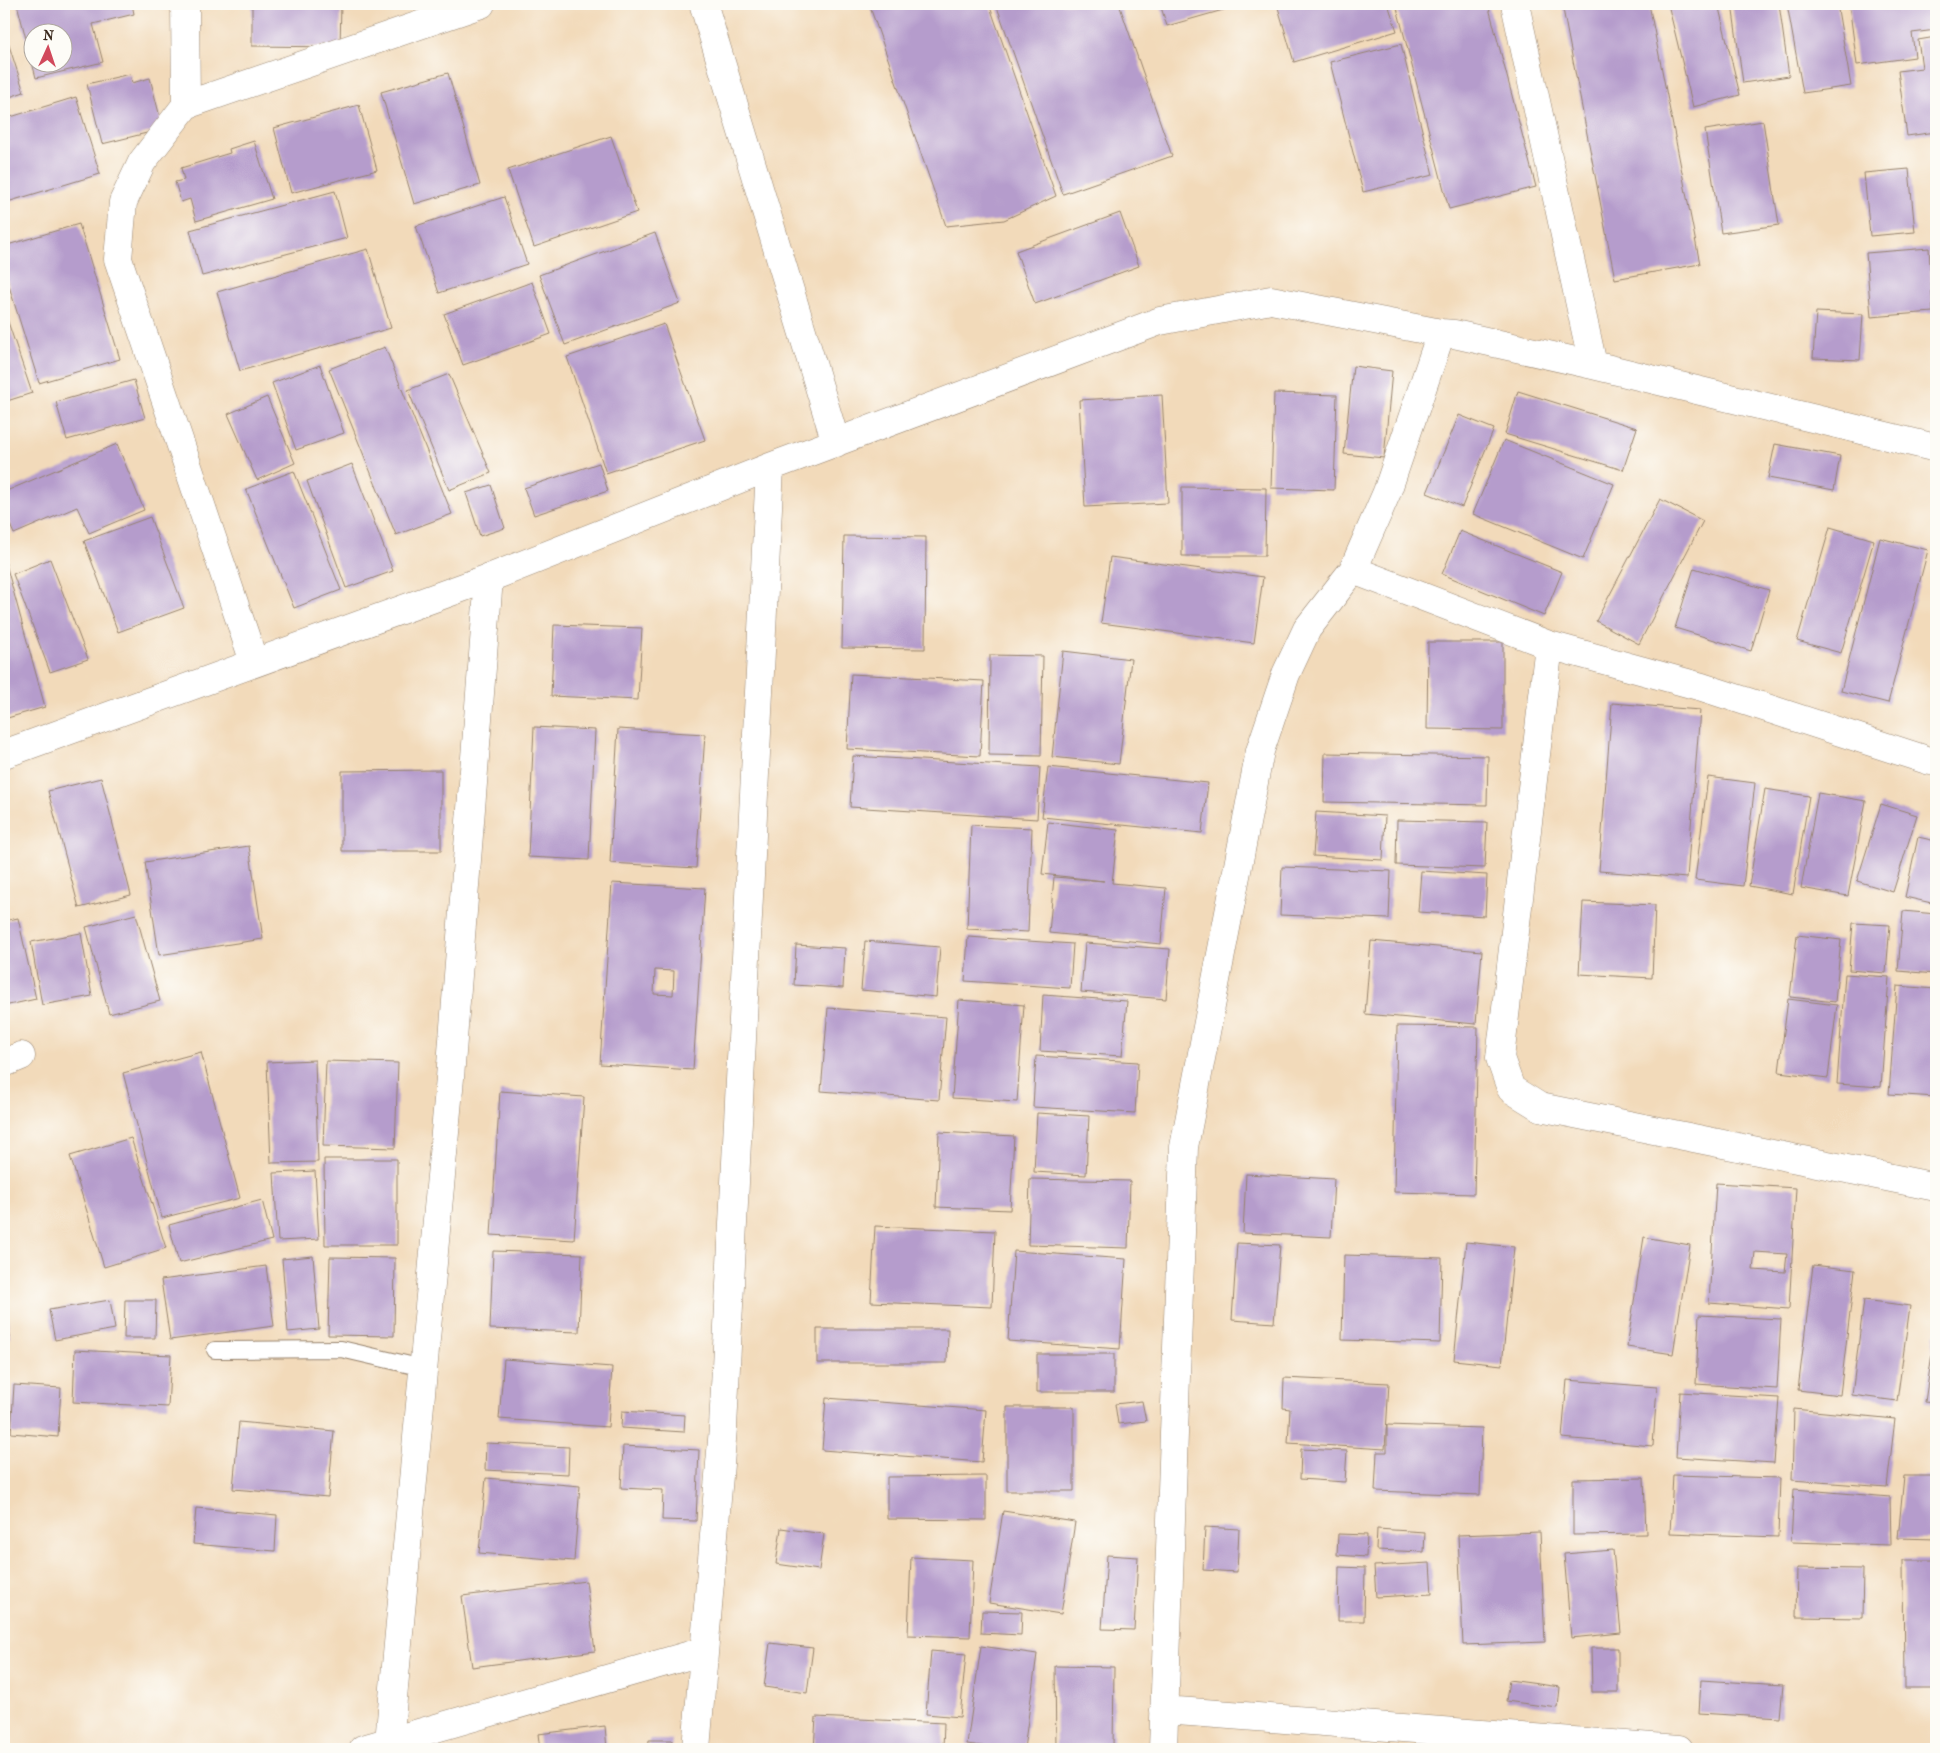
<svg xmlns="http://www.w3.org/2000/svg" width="1940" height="1753" font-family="'IM FELL French Canon',serif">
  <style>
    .building { fill: #b59ccc; fill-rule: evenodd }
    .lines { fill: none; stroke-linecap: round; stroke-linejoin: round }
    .service-casing { stroke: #96826c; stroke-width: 18 }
    .minor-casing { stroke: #96826c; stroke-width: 29 }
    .service { stroke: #fff; stroke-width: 16 }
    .minor { stroke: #fff; stroke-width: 28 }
  </style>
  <rect width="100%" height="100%" fill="#fdfcf7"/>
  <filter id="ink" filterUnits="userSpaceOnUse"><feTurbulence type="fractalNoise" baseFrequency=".02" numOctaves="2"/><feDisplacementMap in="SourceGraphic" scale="10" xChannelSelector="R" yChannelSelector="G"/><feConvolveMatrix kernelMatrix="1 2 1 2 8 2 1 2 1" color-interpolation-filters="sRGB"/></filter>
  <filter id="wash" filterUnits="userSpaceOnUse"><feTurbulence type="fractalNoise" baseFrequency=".0096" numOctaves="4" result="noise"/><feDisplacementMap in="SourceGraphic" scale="20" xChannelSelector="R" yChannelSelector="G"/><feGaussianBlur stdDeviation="1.12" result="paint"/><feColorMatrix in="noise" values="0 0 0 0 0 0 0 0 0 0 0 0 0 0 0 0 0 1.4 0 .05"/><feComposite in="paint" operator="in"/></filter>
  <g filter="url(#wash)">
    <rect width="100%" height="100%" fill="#f2daba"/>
    <g id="blocks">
      <!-- building -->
      <path class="building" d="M17,4H132L134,14L93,24L103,62L36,78L32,62H62V32H32V62Z
        M252,4H341L340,47L252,46Z
        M869,4H989L1056,196L1004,220L946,226Z
        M996,4H1119L1172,156L1063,194Z
        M1160,4H1236L1237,6L1167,26Z
        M1277,4H1388L1397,31L1294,62Z
        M1396,4H1488L1536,187L1449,209Z
        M1562,4H1649L1700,264L1615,279Z
        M1668,4H1718L1740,95L1693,107Z
        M1732,4H1779L1789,76L1743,83Z
        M1787,4H1837L1851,86L1803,93Z
        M1849,4H1936V30L1912,33L1915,57L1857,65Z
        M4,30L24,92L4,99Z
        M1936,37V132L1907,136L1898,71L1922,68L1918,40Z
        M1401,44L1433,175L1363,192L1330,62Z
        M448,73L480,185L414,204L381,92Z
        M130,74L132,83L150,78L163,129L102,144L87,84Z
        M76,97L100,174L4,203V119Z
        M359,105L377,170L291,193L274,128Z
        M1763,121L1779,225L1721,233L1705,130Z
        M611,136L637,212L534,247L508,170Z
        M254,141L272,199L196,221L190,199L181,202L175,182L184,180L181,168L230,153L229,149Z
        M1909,169L1915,232L1870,236L1864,173Z
        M335,191L347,238L202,276L190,230Z
        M504,197L527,264L439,293L416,226Z
        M1120,213L1139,266L1035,304L1016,251Z
        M79,224L120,359L39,383L4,270V246Z
        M655,233L680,303L565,345L539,275Z
        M1929,248L1933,312L1871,317L1866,253Z
        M368,249L391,328L240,371L217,292Z
        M532,282L551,334L463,365L444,314Z
        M4,310L32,393L4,402Z
        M1816,312L1863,314L1860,360L1813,358Z
        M664,324L705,440L606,473L567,357Z
        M385,347L452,514L396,535L329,369Z
        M320,365L344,433L296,450L272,383Z
        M1353,366L1392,371L1384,458L1344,454Z
        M449,374L491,473L449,490L408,390Z
        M134,380L145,418L67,440L56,402Z
        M1518,391L1637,428L1623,470L1505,434Z
        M1274,393L1337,395L1334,490L1271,488Z
        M1162,395L1168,503L1085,507L1079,400Z
        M267,397L295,463L257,480L228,414Z
        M1459,415L1494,429L1462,507L1427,493Z
        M1504,440L1614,484L1583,559L1473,514Z
        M117,444L144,510L89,533L77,507L14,534L4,511V492Z
        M1775,444L1840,456L1834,490L1768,478Z
        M599,463L608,491L534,515L524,488Z
        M352,464L393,571L346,588L307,481Z
        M294,471L341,590L294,608L246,489Z
        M491,485L505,528L480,536L466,493Z
        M1182,487L1266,488L1265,556H1182Z
        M1660,499L1703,521L1639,644L1596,621Z
        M150,517L184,608L118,632L84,541Z
        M1830,527L1874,540L1841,653L1797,641Z
        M1460,531L1562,572L1544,616L1442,574Z
        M844,536L926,537L925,649L842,648Z
        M1880,538L1928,550L1888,703L1841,691Z
        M4,557L45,707L4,719Z
        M1110,557L1263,577L1254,643L1101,623Z
        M50,559L88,659L50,672L13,574Z
        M1694,568L1769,590L1751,651L1675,628Z
        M554,625L642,628L638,700L551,696Z
        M1428,642H1503V730L1427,729Z
        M1063,651L1131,659L1119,764L1052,757Z
        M990,655L1043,656L1041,756L989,755Z
        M851,674L984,681L980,756L847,749Z
        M1612,703L1700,710L1687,878L1599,871Z
        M534,727L595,730L589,860L528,857Z
        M618,729L705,734L696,868L610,863Z
        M1325,753L1488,756L1487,805L1324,802Z
        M853,756L1040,767L1037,819L850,807Z
        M1048,767L1208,783L1202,833L1042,817Z
        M441,770V851H342V771Z
        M1708,777L1755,783L1743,886L1695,880Z
        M101,778L131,895L79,908L48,791Z
        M1765,789L1809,796L1793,894L1749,886Z
        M1818,793L1866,801L1848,896L1801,888Z
        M1881,804L1917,815L1893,892L1857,881Z
        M1316,812L1385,816L1383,860L1313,856Z
        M1397,820L1487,822L1485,868L1396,865Z
        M1048,822L1118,830L1112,883L1166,888L1161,944L1049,933L1054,877L1104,881L1042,874Z
        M971,825L1032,828L1028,932L967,929Z
        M1918,837L1936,841V904L1905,897Z
        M249,846L263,939L159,955L145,862Z
        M1282,867L1391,871L1389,919L1280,915Z
        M1421,871L1487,875L1485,916L1418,912Z
        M612,883L705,888L693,1070L600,1064ZM655,970L674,971L673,995L654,994Z
        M1583,902L1655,905L1652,978L1579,974Z
        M1903,911L1936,914V974L1898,971Z
        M136,914L160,1001L109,1014L86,927Z
        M18,918L36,999L4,1006V921Z
        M1853,923L1890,925L1886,973L1849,970Z
        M81,933L92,996L42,1005L31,942Z
        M1797,935L1841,940L1835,1002L1790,997Z
        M968,937L1073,944L1070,988L965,981Z
        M865,941L940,947L936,997L861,990Z
        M1371,941L1482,951L1476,1024L1365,1014Z
        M1085,943L1170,949L1166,999L1081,992Z
        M796,945L845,948L843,988L794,985Z
        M1845,974L1889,977L1881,1087L1837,1084Z
        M1897,986L1936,989V1097L1889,1094Z
        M1043,995L1127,1001L1122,1056L1040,1051Z
        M1788,999L1837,1005L1828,1078L1779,1072Z
        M959,1000L1024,1005L1017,1102L952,1098Z
        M828,1008L946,1017L939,1100L821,1091Z
        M1397,1026L1478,1027L1474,1194L1394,1192Z
        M201,1052L240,1198L162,1218L123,1073Z
        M1036,1056L1138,1062L1135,1113L1033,1107Z
        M315,1060L318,1162L271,1163L267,1062Z
        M326,1061L398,1063L395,1148L323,1146Z
        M500,1091L584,1097L574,1240L491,1235Z
        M1037,1113L1089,1116L1086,1175L1034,1172Z
        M939,1132L1014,1136L1010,1210L936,1207Z
        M131,1138L166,1248L104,1267L70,1156Z
        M324,1159H397V1245H325Z
        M315,1171L319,1239L278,1241L274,1173Z
        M1246,1174L1334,1179L1331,1237L1243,1233Z
        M1030,1179L1130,1181L1128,1248L1028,1245Z
        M1716,1183L1796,1188L1789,1309L1709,1303ZM1755,1252L1787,1254L1785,1272L1753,1270Z
        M262,1200L272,1240L179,1263L169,1225Z
        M875,1226L995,1231L992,1307L871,1302Z
        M1644,1237L1690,1245L1673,1354L1627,1347Z
        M1466,1242L1514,1247L1502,1365L1454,1360Z
        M1237,1243L1280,1245L1274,1323L1232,1320Z
        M493,1251L582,1254L579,1332L490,1329Z
        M1014,1251L1126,1259L1120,1349L1008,1341Z
        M1344,1255L1442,1258L1440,1343L1342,1340Z
        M313,1256L319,1329L288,1332L282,1259Z
        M330,1257L395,1258L394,1336L328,1335Z
        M1813,1265L1855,1270L1840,1395L1798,1390Z
        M266,1266L274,1326L170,1340L161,1280Z
        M5,1295L10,1338L4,1339V1296Z
        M110,1300L115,1329L55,1340L49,1310Z
        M125,1300H156L155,1338H124Z
        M1864,1300L1910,1306L1897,1401L1852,1395Z
        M1699,1315L1781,1319L1777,1389L1696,1384Z
        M817,1329H948L947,1363H817Z
        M1935,1333H1936V1403L1925,1402Z
        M75,1350L171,1355L168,1407L73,1402Z
        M1037,1354H1114V1392H1037Z
        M504,1359L612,1367L608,1427L499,1419Z
        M1284,1378L1389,1383L1385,1449L1288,1443L1290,1409L1283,1408Z
        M1567,1380L1657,1387L1653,1446L1562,1438Z
        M14,1385L61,1388L58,1437L11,1433Z
        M1680,1392L1779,1398L1774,1463L1676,1457Z
        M826,1398L986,1410L982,1462L822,1450Z
        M1142,1401L1146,1421L1118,1424L1115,1404Z
        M1007,1407H1074V1491H1007Z
        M1794,1409L1895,1419L1887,1487L1792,1480Z
        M622,1411L685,1415L684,1432L621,1428Z
        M239,1422L334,1431L328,1497L233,1489Z
        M1387,1425L1482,1428L1480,1495L1375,1491L1377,1452H1387Z
        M486,1443L569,1447L568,1474L485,1470Z
        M623,1446L699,1450L696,1521L662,1520L663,1490L621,1488Z
        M1301,1449L1347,1451L1345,1482L1300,1479Z
        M1673,1475L1780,1478L1778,1537L1670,1533Z
        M986,1476V1520L887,1519V1477Z
        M1904,1476H1936V1539L1898,1538Z
        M486,1478L580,1486L574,1561L479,1553Z
        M1644,1478L1646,1534L1573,1535V1479Z
        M1794,1489L1890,1497L1891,1545L1791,1542Z
        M196,1508L277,1515L275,1551L193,1544Z
        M1003,1511L1075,1522L1061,1614L989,1603Z
        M1205,1527L1239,1529L1237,1572L1203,1570Z
        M781,1528L824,1534L819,1570L776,1564Z
        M1377,1529L1425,1532L1424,1552L1376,1550Z
        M1540,1532L1545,1642L1463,1645L1458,1535Z
        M1338,1534L1367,1535L1366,1557L1337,1555Z
        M1613,1550L1621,1633L1571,1638L1564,1554Z
        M1107,1555L1138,1557L1134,1630L1102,1629Z
        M911,1557L973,1560L970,1637L908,1635Z
        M1903,1560H1936V1689H1904Z
        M1430,1563L1432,1594L1376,1597L1374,1566Z
        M1339,1567L1365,1568L1364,1621H1338Z
        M1797,1568L1863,1569L1862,1618L1796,1617Z
        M586,1581L595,1651L472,1667L462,1596Z
        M982,1611L1022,1612L1021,1635L981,1633Z
        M770,1643L813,1648L807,1693L764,1687Z
        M981,1646L1037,1654L1024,1749H1002L967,1744Z
        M1591,1648H1618V1692H1592Z
        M931,1651L966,1654L960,1717L926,1714Z
        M1055,1666L1114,1667L1113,1749H1056Z
        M1509,1680L1560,1687L1558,1708L1506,1701Z
        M1701,1680L1783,1685L1780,1718L1699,1713Z
        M816,1717L944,1723L943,1749H814Z
        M605,1726L607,1749H540L538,1734Z
        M649,1740H672L671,1749H648Z"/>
    </g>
  </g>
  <g filter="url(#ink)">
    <use href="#blocks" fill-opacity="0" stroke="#96826c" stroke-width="1"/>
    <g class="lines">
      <defs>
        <path id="service" d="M215,1350L341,1349L423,1368"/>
        <path id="minor" d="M185,4L186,105
          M1515,4L1593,365
          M704,6L836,443
          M1353,570L1549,645L1500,1058L1511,1089L1540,1107L1936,1187
          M1549,645L1702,687L1930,761
          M254,662L118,259L123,202L142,162L186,105L481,4
          M4,754L489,578L770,467L1160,321L1271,300L1441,333L1454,334L1593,365L1936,448
          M4,1063L21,1056
          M1164,1710L1679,1749
          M389,1742L450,1078L489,578
          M363,1749L704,1651
          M696,1749L723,1428L770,467
          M1163,1749L1184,1147L1260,751L1286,674L1307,629L1353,570L1387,492L1441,333"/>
      </defs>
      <!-- service casing -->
      <use href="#service" class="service-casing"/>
      <!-- minor casing -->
      <use href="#minor" class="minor-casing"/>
      <!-- service -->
      <use href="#service" class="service"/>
      <!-- minor -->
      <use href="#minor" class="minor"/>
    </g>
  </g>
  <!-- margin -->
  <rect width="1940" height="1753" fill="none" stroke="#fdfcf7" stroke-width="20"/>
  <!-- north arrow -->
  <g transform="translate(48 48) rotate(3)"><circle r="24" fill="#fdfcf7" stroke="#afa8a0"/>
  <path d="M0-4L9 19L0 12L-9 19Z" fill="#d1495b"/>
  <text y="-8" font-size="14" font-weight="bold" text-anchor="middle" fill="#3b2a1e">N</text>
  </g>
</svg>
